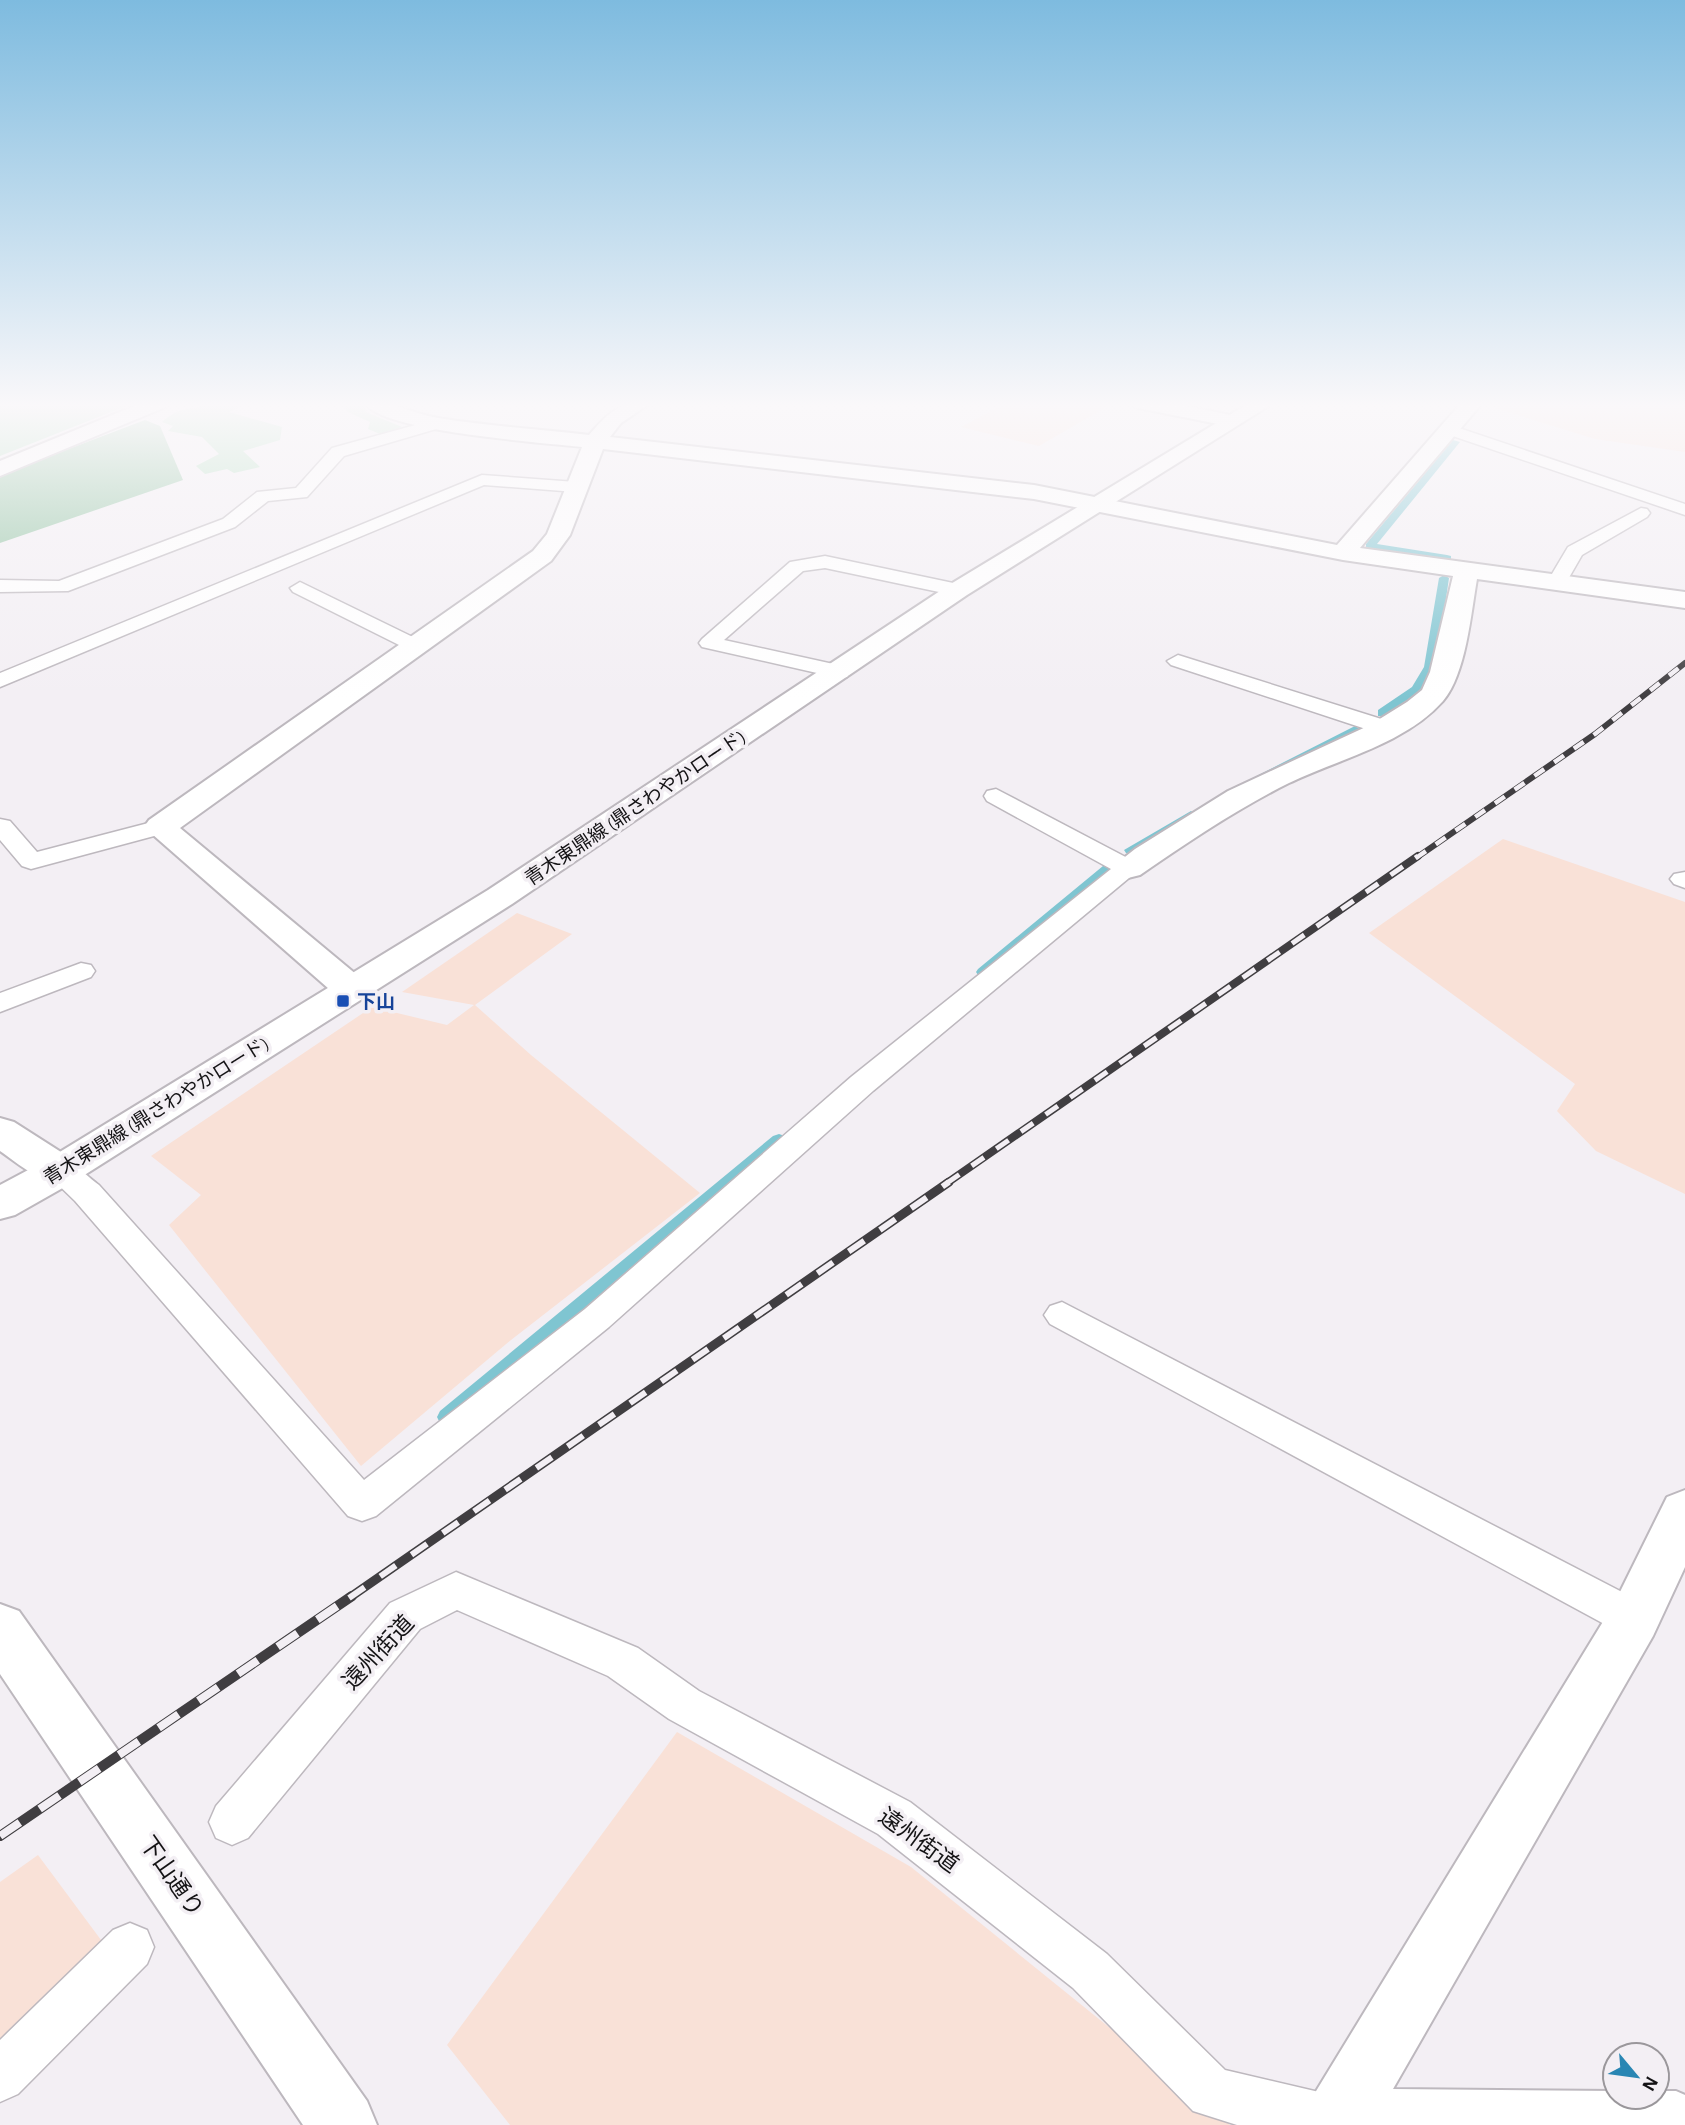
<svg xmlns="http://www.w3.org/2000/svg" width="1685" height="2125" font-family="'Alegreya Sans','Noto Sans JP',sans-serif">
  <style>
    .commercial { fill: #f9e1d7 }
    .green { fill: #afddbe }
    .forest { fill: #8dc19f }
    .lines { fill: none; stroke-linecap: round; stroke-linejoin: round }
    .stream { fill: #7fc5d1; fill-rule: evenodd }
    .service-casing { stroke: #bdb8be; stroke-width: 3 }
    .minor-casing { stroke: #bdb8be; stroke-width: 4 }
    .tertiary-casing { stroke: #bdb8be; stroke-width: 4 }
    .secondary-casing { stroke: #bdb8be; stroke-width: 4 }
    .service { fill: #fff; fill-rule: evenodd }
    .minor { fill: #fff; fill-rule: evenodd }
    .tertiary { fill: #fff; fill-rule: evenodd }
    .secondary { fill: #fff; fill-rule: evenodd }
    .rail-far3-casing { stroke: #403e41; stroke-width: 6 }
    .rail-far2-casing { stroke: #403e41; stroke-width: 8 }
    .rail-far1-casing { stroke: #403e41; stroke-width: 9 }
    .rail-casing { stroke: #403e41; stroke-width: 10 }
    .rail-far3 { stroke: #f3eff4; stroke-width: 4.5; stroke-dasharray: 12; stroke-linecap: butt }
    .rail-far2 { stroke: #f3eff4; stroke-width: 5; stroke-dasharray: 15; stroke-linecap: butt }
    .rail-far1 { stroke: #f3eff4; stroke-width: 6; stroke-dasharray: 19; stroke-linecap: butt }
    .rail { stroke: #f3eff4; stroke-width: 8; stroke-dasharray: 24; stroke-linecap: butt }
    .transit-dot { fill: #1a4fb4; stroke: #f3eff4; stroke-width: 2.5 }
    .labels { text-anchor: middle; stroke-width: 7; stroke-linejoin: round; paint-order: stroke }
    .street-label { font-size: 19px; fill: #141315; stroke: #f3eff4 }
    .transit-label { font-size: 19px; font-weight: bold; fill: #164399; stroke: #f3eff4; text-anchor: start }
    .near-street-label { font-size: 23px; fill: #141315; stroke: #f3eff4 }
  </style>
  <rect width="100%" height="100%" fill="#f3eff4"/>
  <!-- commercial -->
  <path class="commercial" d="M1008,402H1115L1039,446L961,427Z
    M1500,402H1685V452L1595,439L1495,408Z
    M1503,839L1685,902V1194L1596,1151L1557,1111L1575,1084L1369,933Z
    M517,913L572,934L475,1005L531,1055L700,1193L511,1340L361,1466L169,1225L201,1195L151,1156L372,1007L447,1025L474,1005L402,992Z
    M677,1732L911,1867L1230,2125H510L447,2045Z
    M38,1855L104,1944L0,2045V1882Z"/>
  <!-- green -->
  <path class="green" d="M0,402H136L0,456Z
    M208,402H252L229,412L282,427L280,440L243,451L260,467L234,473L227,469L205,474L196,466L219,454L202,437L168,431L173,426L162,422C184,403 187,414 208,402Z
    M341,402H364L366,412L402,427L380,434L368,429L370,422L348,412Z"/>
  <!-- forest -->
  <path class="forest" d="M145,420L160,426L183,480L0,543V475Z"/>
  <g class="lines">
    <!-- stream -->
    <path class="stream" d="M1453,440L1460,442L1377,544L1447,555L1451,556V560L1366,548V544Z
      M1444,575L1449,578L1436,667L1420,691L1386,716H1378V710L1412,687L1424,667L1439,578Z
      M1355,726L1361,730L1359,733L1233,796H1225L1223,793Z
      M1191,811L1197,815L1196,818L1136,853H1126L1124,850Z
      M1108,865L1115,869L1113,872L988,975H978L976,972L978,969L1103,866Z
      M779,1134L785,1136L787,1140L785,1144L454,1423L447,1425L440,1423L437,1417L440,1411L773,1136Z"/>
    <defs>
      <path id="service" d="M437,419L445,424L443,427L344,456L307,497L268,501L235,527L68,591L0,592V580L59,581L223,519L257,492L296,488L332,448Z
        M1450,425L1685,504V515L1444,433L1442,430Z
        M482,475L576,482L585,487L576,492L484,485L0,687V673Z
        M1641,508L1647,509L1650,513L1647,517L1582,555L1563,588H1549L1546,584L1568,547Z
        M825,556L958,584L968,590L958,596L825,568L803,571L724,640L847,667L850,672L847,677L839,678L702,647L699,643L702,639L790,562Z
        M300,582L423,642L426,646L423,650H409L293,592L290,588Z
        M1178,655L1394,723L1397,728L1386,735L1378,733L1171,665L1167,661Z
        M996,789L1137,863L1141,868L873,1091L609,1327L376,1516L362,1521L348,1516L75,1201L44,1171L49,1163C70,1157 82,1172 99,1185L364,1480L585,1309L851,1077L1111,869L987,801L984,796L987,791Z
        M0,819L10,821L37,852L160,820L169,822L172,827L169,832L31,869L22,866L0,840Z
        M1685,872V888L1674,884L1670,879L1674,874Z
        M81,963L91,965L95,971L91,977L0,1012V993Z
        M1062,1302L1649,1606L1655,1619L1649,1632L1634,1638L1619,1632L1050,1324L1044,1315L1050,1306Z
        M456,1572L638,1648L699,1691L910,1802L1107,1954L1225,2070L1336,2096L1355,2103L1361,2125H1237L1193,2111L1073,1988L878,1834L669,1719L608,1676L457,1610L420,1629L248,1838L232,1845L216,1838L209,1822L216,1806L390,1603Z
        M130,1923L147,1930L154,1947L147,1964L18,2094L0,2102V2040L113,1930Z"/>
      <path id="minor" d="M365,402C389,400 413,414 438,418C488,426 539,429 589,435C610,411 619,402 652,402L621,423L610,437L1034,485L1337,545L1462,402H1483L1360,548L1685,592V608L1477,579C1471,613 1466,674 1443,701C1405,744 1339,759 1289,783C1237,809 1188,842 1140,875L1128,878L1116,875L1111,868L1135,849L1228,791L1370,725L1407,702L1422,690L1430,672L1453,576L1343,560L1034,499L603,449L570,535L551,561L180,828L363,980L368,988L363,996L350,999L337,996L144,827L149,820L533,551L547,534L582,447C548,443 375,431 365,402Z
        M1128,402H1167L1240,417L1243,421L1233,427L1138,408Z
        M0,1118L14,1122L75,1161L81,1171L75,1181C46,1189 23,1167 0,1151Z
        M1685,1490V1567L1653,1636L1393,2089L1615,2091V2097H1657V2091H1676L1685,2095V2125H1300L1310,2101L1615,1602L1667,1497Z"/>
      <path id="tertiary" d="M144,402H171L168,406L0,476V461Z
        M0,1604L19,1611L367,2101L377,2125H303L0,1674Z"/>
      <path id="secondary" d="M1251,402H1275L967,595L512,904L75,1181L15,1215L0,1219V1185L45,1161L488,890L949,585Z"/>
    </defs>
    <!-- service casing -->
    <use href="#service" class="service-casing"/>
    <!-- minor casing -->
    <use href="#minor" class="minor-casing"/>
    <!-- tertiary casing -->
    <use href="#tertiary" class="tertiary-casing"/>
    <!-- secondary casing -->
    <use href="#secondary" class="secondary-casing"/>
    <!-- service -->
    <use href="#service" class="service"/>
    <!-- minor -->
    <use href="#minor" class="minor"/>
    <!-- tertiary -->
    <use href="#tertiary" class="tertiary"/>
    <!-- secondary -->
    <use href="#secondary" class="secondary"/>
    <defs>
      <path id="rail-far3" d="M1416,858L1595,734L1685,663"/>
      <path id="rail-far2" d="M947,1183L1418,856"/>
      <path id="rail-far1" d="M349,1598L949,1182"/>
      <path id="rail" d="M0,1836L352,1596"/>
    </defs>
    <!-- rail-far3 casing -->
    <use href="#rail-far3" class="rail-far3-casing"/>
    <!-- rail-far2 casing -->
    <use href="#rail-far2" class="rail-far2-casing"/>
    <!-- rail-far1 casing -->
    <use href="#rail-far1" class="rail-far1-casing"/>
    <!-- rail casing -->
    <use href="#rail" class="rail-casing"/>
    <!-- rail-far3 -->
    <use href="#rail-far3" class="rail-far3"/>
    <!-- rail-far2 -->
    <use href="#rail-far2" class="rail-far2"/>
    <!-- rail-far1 -->
    <use href="#rail-far1" class="rail-far1"/>
    <!-- rail -->
    <use href="#rail" class="rail"/>
  </g>
  <!-- sky -->
  <linearGradient id="sky" x2="0" y2="1"><stop stop-color="#7ebbdf"/><stop offset="0.58" stop-color="#faf8fa"/><stop offset="1" stop-color="#faf8fa" stop-opacity="0"/></linearGradient>
  <rect width="1685" height="699" fill="url(#sky)"/>
  <!-- markers -->
  <rect class="transit-dot" x="336" y="994" width="14" height="14" rx="3.5"/>
  <g class="labels">
    <!-- street labels -->
    <g class="street-label">
      <text transform="translate(635 807) rotate(-34)" y="7">青木東鼎線 (鼎さわやかロード)</text>
      <text transform="translate(156 1110) rotate(-32)" y="7">青木東鼎線 (鼎さわやかロード)</text>
    </g>
    <!-- transit labels -->
    <g class="transit-label">
      <text x="357" y="1008">下山</text>
    </g>
    <!-- near-street labels -->
    <g class="near-street-label">
      <text transform="translate(378 1652) rotate(-47)" y="8">遠州街道</text>
      <text transform="translate(919 1840) rotate(36)" y="8">遠州街道</text>
      <text transform="translate(172 1876) rotate(55)" y="8">下山通り</text>
    </g>
  </g>
  <!-- north arrow -->
  <g transform="translate(1636 2076) rotate(119)"><circle r="33" fill="#f3eff4" stroke="#9a979b" stroke-width="2"/>
  <path d="M0-5L12 26L0 18L-12 26Z" fill="#2986b3"/>
  <text y="-10" font-size="19" font-weight="bold" text-anchor="middle" fill="#141315">N</text>
  </g>
</svg>
